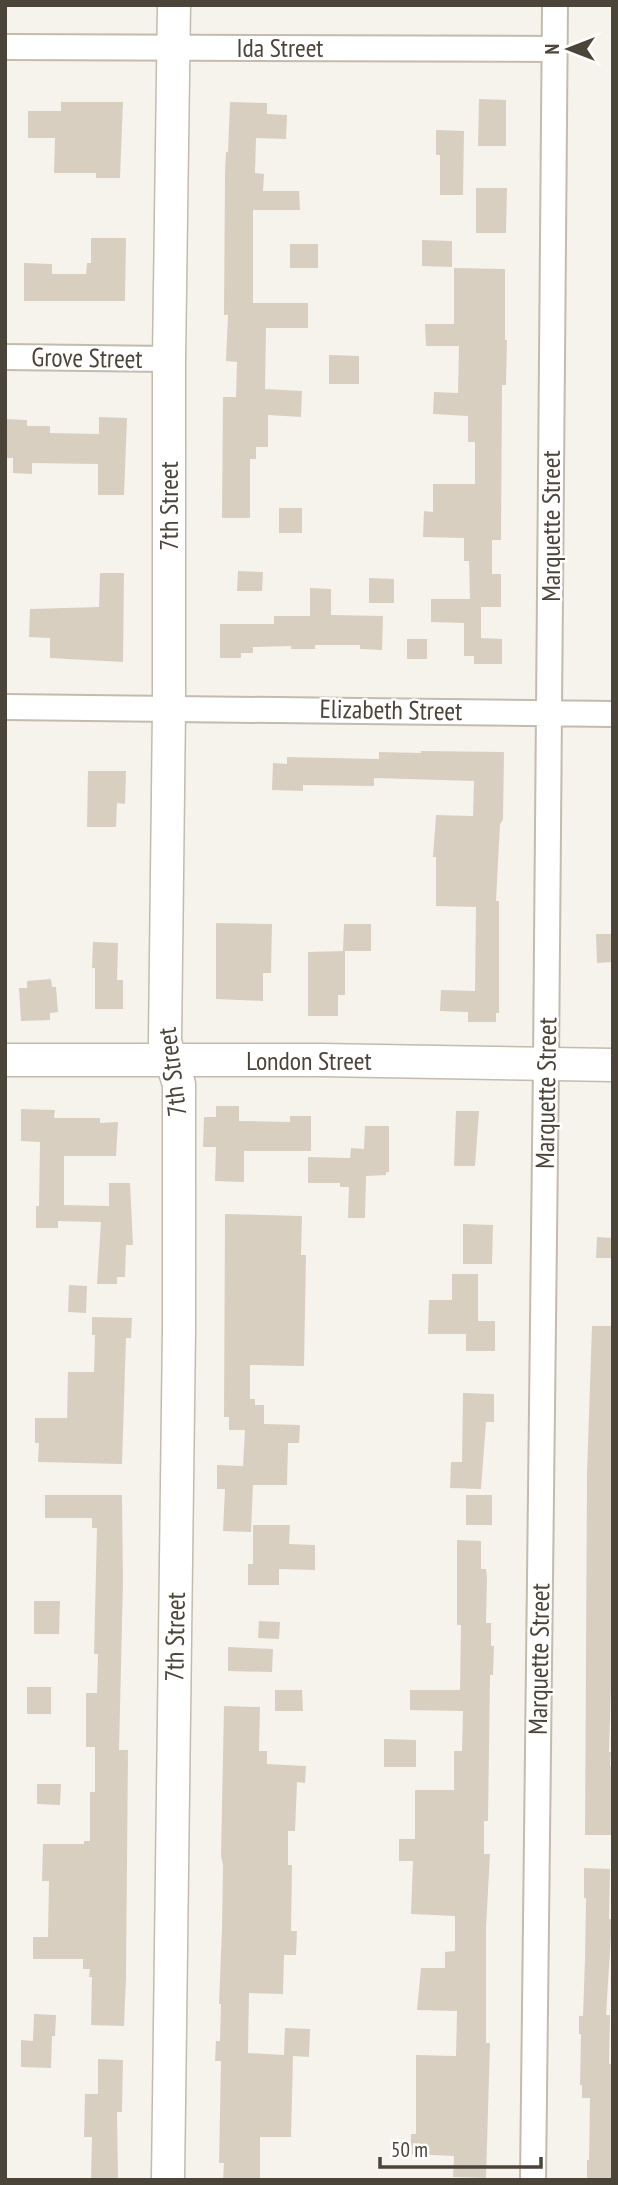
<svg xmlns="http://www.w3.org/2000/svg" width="618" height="2185" font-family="'PT Sans Narrow',sans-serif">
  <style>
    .building { fill: #d8cfc1 }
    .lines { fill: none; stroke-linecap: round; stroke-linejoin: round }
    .minor-casing { stroke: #c2bbae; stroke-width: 28 }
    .tertiary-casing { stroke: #c2bbae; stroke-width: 35 }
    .minor { stroke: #fff; stroke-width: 24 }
    .tertiary { stroke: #fff; stroke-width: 32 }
    .labels { text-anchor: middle; stroke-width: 5; stroke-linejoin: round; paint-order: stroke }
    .street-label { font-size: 26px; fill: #4b4439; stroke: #fff }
  </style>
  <rect width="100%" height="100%" fill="#f6f3ec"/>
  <!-- building -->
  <path class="building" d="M479,99L506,100V146H478Z
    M61,102H123L120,178H96V173H54L55,138H28V111H61Z
    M230,102L267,103V114L287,115L286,139L256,138L255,173L264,174L263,191H299L300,210H253V303H308V328H266L265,389L302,391L301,417L268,415V447H256V459H250V518H222L223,397H236L237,362L226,361L228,315H224L225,172L226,152H228Z
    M436,130L464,131L463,195H440V155H436Z
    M476,188H507L506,233H476Z
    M91,238H126L125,301H24V263L52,264V274H86L87,263H91Z
    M422,240L452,241V267L422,266Z
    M290,244H318V268H290Z
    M454,268L505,269V340H507L506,385H502L501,540H492V574H501V607H481V638L502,639V664H474V656H464V623L431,622V599H470L469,561H464V538L423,537L424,511L433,512V484H475V442H468V416L433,414L434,392L458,393L459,346H426L425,324H454Z
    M329,355L359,356V384H329Z
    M99,417L127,418L124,495H98V464L32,463V474L13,473V458H5V419L27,420V426H50V433L99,434Z
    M279,508H302V533H279Z
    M238,571L263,572L262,591H237Z
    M100,573H124L123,662L50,658V638L29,637L30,609L99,607Z
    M369,578L394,579V603H369Z
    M310,588L331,589V615L383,616L382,650L360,649V645H315V649H291V646L253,647V653H241V658H220V624H274V616H310Z
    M407,639H427V659H407Z
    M421,751L504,752L503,820L500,824L496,901H499V1013H496V1022H468V1012L440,1011L441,990L475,991L476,907L436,906V857H433L436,815L473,816L474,781L374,778V786L303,785V791L272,790L273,763L287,764V757L379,759V752L421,753Z
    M88,771H126L125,804L117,803L116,827H87Z
    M216,923L272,924L271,973H263V1001L216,999Z
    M344,924H371V951H343Z
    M596,934H613V962L597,963Z
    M93,942L118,943L117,980H123V1009H95V968H92Z
    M345,951V995H338V1016H308V952Z
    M51,979L52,987H56L58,1012L50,1013V1020L21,1021L19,988H27V981Z
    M216,1106H239V1121L290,1122V1116H311V1151H244V1182L215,1181L216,1147H203L204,1117H216Z
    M21,1109L55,1110L54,1118H100V1123L118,1122L116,1156H64V1205L109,1206V1183H130L133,1245H126L125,1277H117V1284H97L101,1222L58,1221V1228H36V1206H39L40,1142L21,1141Z
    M456,1111H479L475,1166H454Z
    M365,1126H389V1172H386V1175L366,1176L365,1218H348L349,1187H340V1183H308V1157L350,1158L351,1148L364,1149Z
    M225,1214L302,1216L301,1255H306L304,1366L250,1365V1399H255V1405H264V1424L300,1425L299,1443H288L287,1485H253L251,1532L223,1531L225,1489H217V1465L243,1466L245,1430H229V1417H224Z
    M463,1224L493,1225L492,1264H463Z
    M597,1237L613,1238V1258H596Z
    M452,1274H478V1321H495V1351H466V1334H428L429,1300H452Z
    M69,1285L87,1286L86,1313L68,1312Z
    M92,1317L132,1318L131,1338H126L122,1464L38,1462L39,1443H35V1418H67L68,1372H94L95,1335H92Z
    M592,1326H613V1620L609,1752H611L610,1766H613V1835H585L587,1474Z
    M463,1393L494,1394V1422H486L481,1489L450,1488L451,1462H462Z
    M45,1495H122L123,1582L119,1750H128L126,1978L124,2026L91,2025L92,1977H89L90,1969H83V1959H33V1937H48L49,1881H42L43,1844H84V1841H90V1792H95V1747H86V1693H97L98,1654H94L97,1528H92V1518H45Z
    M466,1495H492V1525H466Z
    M253,1525H290L289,1544L315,1545V1570L279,1569V1585H248V1564H253Z
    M457,1540L481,1541V1569H486L487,1578L486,1623H491V1646H494L493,1675H490L488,1821H484V1854H490L486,1928V2043H490L486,2178L453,2177L454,2156L411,2154V2134H416V2055L456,2056L457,2011L417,2010L421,1968H445V1952L455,1951V1916L411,1914L413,1861H399V1839H415V1790H454V1751H462L463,1711L410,1710V1690H460L461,1625H457Z
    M34,1601H60L59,1634H34Z
    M259,1621L280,1622L279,1639L258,1638Z
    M228,1647L273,1649L272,1672L228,1671Z
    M27,1687H51V1714H27Z
    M275,1690H302L303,1711H275Z
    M224,1706L260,1707L259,1751H267V1764L306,1766L305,1783L297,1782L295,1831H288V1865H292L291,1931H297L296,1955H284L283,1994L249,1993L248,2053L284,2055L285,2028L310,2029L309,2057L293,2056L291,2137H260V2180H223L224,2163H219L221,2061H215L216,2041H220L221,2004H219L222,1929L223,1865L221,1856Z
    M384,1739L416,1740V1767H384Z
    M37,1784H61L60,1805L37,1804Z
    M584,1868L610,1869L609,1919H612L606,2015H610L609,2064H613L612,2180H587V2160H589L590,2098H582V2085H580L581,2034H579V2016H583L585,1959L586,1898H584Z
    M34,2014L56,2015L55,2036H52L51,2068L21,2067V2040L33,2041Z
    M98,2059L123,2060L122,2112H117L118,2180H91L92,2137H84L85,2094H98Z"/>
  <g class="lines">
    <defs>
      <path id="minor" d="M5,47L555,49
        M5,357L169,359
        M5,707L613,714
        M533,2180L546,1064L555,5"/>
      <path id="tertiary" d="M5,1060H321L613,1065
        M168,2180L179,1329V1084L165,1042L169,708V359L174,5"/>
    </defs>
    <!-- minor casing -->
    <use href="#minor" class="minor-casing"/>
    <!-- tertiary casing -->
    <use href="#tertiary" class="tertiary-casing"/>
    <!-- minor -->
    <use href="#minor" class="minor"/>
    <!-- tertiary -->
    <use href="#tertiary" class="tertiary"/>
  </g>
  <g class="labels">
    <!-- street labels -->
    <g class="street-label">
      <text x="280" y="57">Ida Street</text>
      <text transform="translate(87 358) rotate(1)" y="9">Grove Street</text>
      <text transform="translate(169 506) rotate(-90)" y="9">7th Street</text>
      <text transform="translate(551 526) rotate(-90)" y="9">Marquette Street</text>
      <text transform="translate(391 710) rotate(1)" y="9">Elizabeth Street</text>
      <text x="309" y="1070">London Street</text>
      <text transform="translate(172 1072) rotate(-97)" y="9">7th Street</text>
      <text transform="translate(546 1093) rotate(-89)" y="9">Marquette Street</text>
      <text transform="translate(175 1637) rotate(-89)" y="9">7th Street</text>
      <text transform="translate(539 1659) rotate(-89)" y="9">Marquette Street</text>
    </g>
  </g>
  <!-- border -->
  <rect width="618" height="2185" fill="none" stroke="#4b4439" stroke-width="14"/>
  <!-- north arrow -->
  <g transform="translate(569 49) rotate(270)" stroke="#ffffff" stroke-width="5" paint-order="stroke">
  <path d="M0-5L12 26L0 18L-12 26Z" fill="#4b4439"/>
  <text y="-10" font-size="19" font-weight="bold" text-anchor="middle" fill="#4b4439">N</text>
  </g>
  <!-- scale -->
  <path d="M380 2157v10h161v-10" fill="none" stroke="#4b4439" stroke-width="3.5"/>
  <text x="391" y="2157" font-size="21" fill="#4b4439" stroke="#ffffff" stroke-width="5" paint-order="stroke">50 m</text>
</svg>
